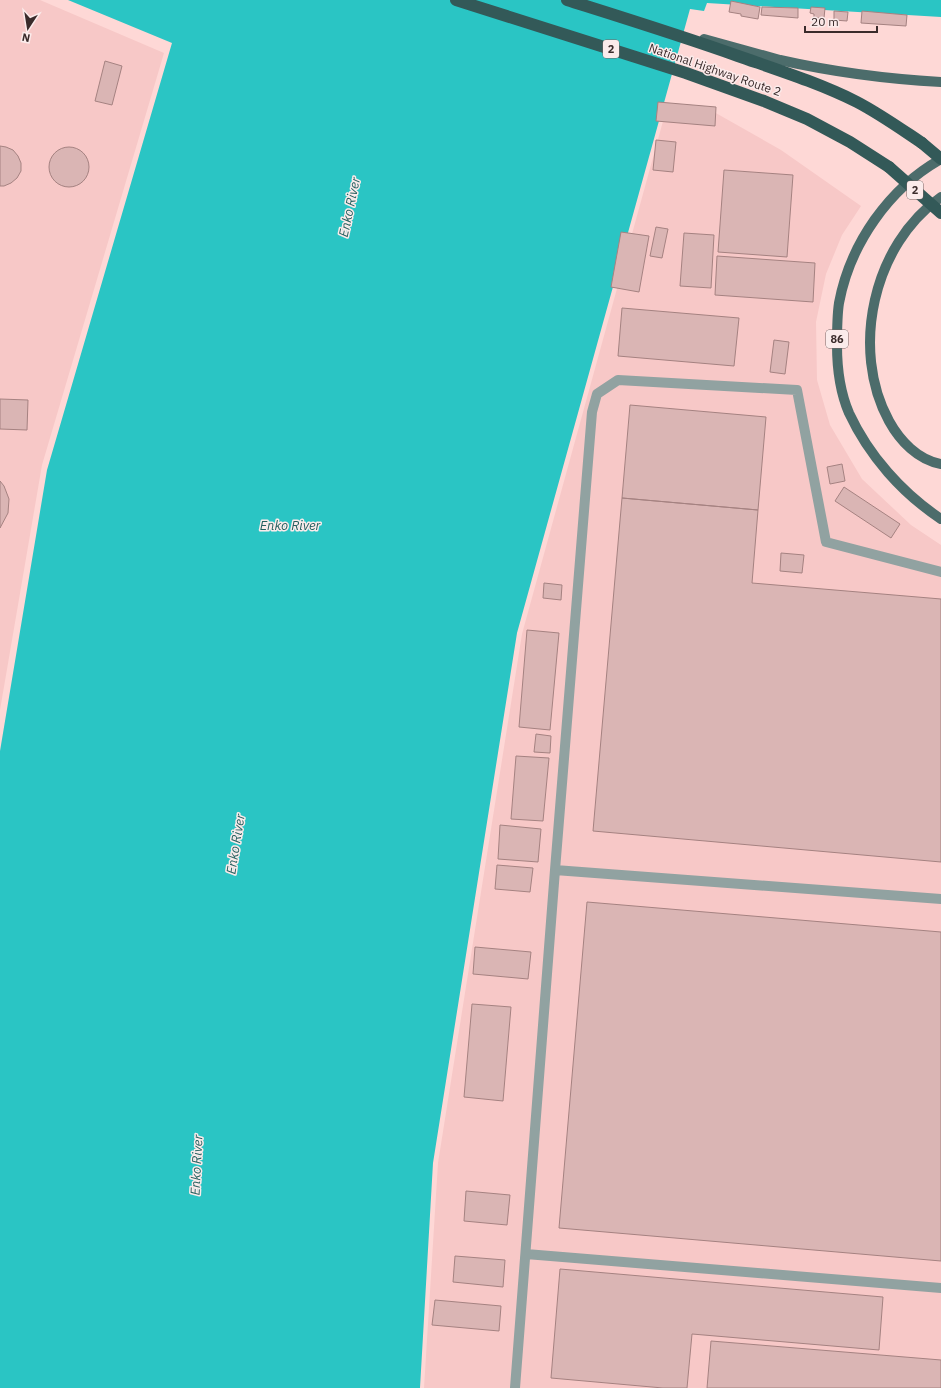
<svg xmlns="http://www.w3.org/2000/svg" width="941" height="1388" font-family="'IBM Plex Sans',sans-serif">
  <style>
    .built { fill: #f7c8c7 }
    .water { fill: #2ac5c4 }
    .building { fill: #dab5b4; stroke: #a58281 }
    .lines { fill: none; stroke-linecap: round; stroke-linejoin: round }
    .minor { stroke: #91a2a1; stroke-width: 10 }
    .major { stroke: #4c6c6b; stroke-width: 10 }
    .highway { stroke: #335958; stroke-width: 12 }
    .highway-bridge { stroke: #335958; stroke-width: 12 }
    .labels { text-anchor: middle; stroke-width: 3; stroke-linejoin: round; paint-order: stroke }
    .shield { fill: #fbebeb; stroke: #746565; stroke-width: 1 }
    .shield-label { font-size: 11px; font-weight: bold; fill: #3a2b2b }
    .street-label { font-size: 12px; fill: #3a2b2b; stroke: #fbebeb }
    .water-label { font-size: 13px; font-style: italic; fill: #25605f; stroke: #fbebeb }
  </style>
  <rect width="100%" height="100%" fill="#fed8d6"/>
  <!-- built -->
  <path class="built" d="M0,0H40L164,53L42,465L0,710Z
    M668,103L714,112L781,150L861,206L842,235L826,274L816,322L817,380L830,425L862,479L911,525L941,545V1388H424L438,1163L522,634Z"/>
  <!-- water -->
  <path class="water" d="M68,0H941V17L707,3L704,11L690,9L517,633L433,1163L420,1388H0V751L47,470L172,43Z"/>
  <!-- building -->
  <path class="building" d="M731,1L760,7L758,19L741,16V14L729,12Z
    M762,7L798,8V18L761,15Z
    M811,7L825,8L824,18H814V14L810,13Z
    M834,11L848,12L847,21L834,20Z
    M862,11L907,15L906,26L861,23Z
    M105,61L122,66L112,105L95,101Z
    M658,102L716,107L715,126L656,121Z
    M656,140L676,142L673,172L653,170Z
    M0,146L6,147L13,150L18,156L21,163V171L17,178L11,183L4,186H0Z
    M49 167a20 20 0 1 1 40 0a20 20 0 1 1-40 0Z
    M724,170L793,175L787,257L718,252Z
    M656,227L668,229L662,258L650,256Z
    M621,232L649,236L639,292L611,287Z
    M684,233L714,235L711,288L680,286Z
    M717,256L815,263L813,302L715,295Z
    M622,308L739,318L734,366L618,356Z
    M774,340L789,342L785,374L770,372Z
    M0,399L28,400L27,430L0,429Z
    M630,405L766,417L758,510L622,498Z
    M842,464L845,481L830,484L827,467Z
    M0,481L4,486L9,499L8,513L0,528Z
    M844,487L900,524L891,538L835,501Z
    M622,498L758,510L752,583L941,599V862L593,831Z
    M781,553L804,555L802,573L780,571Z
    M544,583L562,585L561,600L543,598Z
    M527,630L559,633L550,730L519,727Z
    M536,734L551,736L550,753L534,752Z
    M516,756L549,758L543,821L511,819Z
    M500,825L541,829L538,862L498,859Z
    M497,865L533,868L530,892L495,889Z
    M587,902L941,932V1261L559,1228Z
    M475,947L531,952L528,979L473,974Z
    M472,1004L511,1007L503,1101L464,1097Z
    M466,1191L510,1195L507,1225L464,1221Z
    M455,1256L505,1260L503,1287L453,1282Z
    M560,1269L883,1297L879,1350L692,1334L687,1388H663L551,1378Z
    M435,1300L501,1306L499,1331L432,1325Z
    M711,1341L941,1360V1388H707Z"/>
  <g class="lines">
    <!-- minor -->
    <path class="minor" d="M555,870L941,899
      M526,1254L941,1288
      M515,1388L555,870L592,412L597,394L618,380L797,390L826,542L941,572"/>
    <!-- major -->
    <path class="major" d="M704,39C729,46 755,53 780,60C833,72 887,79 941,82
      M941,159C889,188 850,244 839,303C837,316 837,331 837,345C837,368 840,392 849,413C869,456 902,493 941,519
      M941,197C873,244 850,350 889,421C900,441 918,460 941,464"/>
    <!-- highway -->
    <path class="highway" d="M456,0L686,73L764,101L807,119L850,142L889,167
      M567,0C624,18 682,36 738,56C778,70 819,83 857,102C880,114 901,129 922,143"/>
    <!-- highway-bridge -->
    <path class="highway-bridge" d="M922,143L941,159
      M889,167L941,213"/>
  </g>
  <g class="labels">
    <!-- shield labels -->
    <g class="shield">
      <rect x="603" y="40" width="16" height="18" rx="3"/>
      <rect x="907" y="181" width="16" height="18" rx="3"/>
      <rect x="826" y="330" width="22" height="18" rx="3"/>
    </g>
    <g class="shield-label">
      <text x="611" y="53">2</text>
      <text x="915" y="194">2</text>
      <text x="837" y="343">86</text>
    </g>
    <!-- street labels -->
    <g class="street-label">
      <text transform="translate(715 70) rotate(19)" y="4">National Highway Route 2</text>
    </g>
    <!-- water labels -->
    <g class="water-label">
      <text transform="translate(349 207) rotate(-78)" y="5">Enko River</text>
      <text x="290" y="530">Enko River</text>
      <text transform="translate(235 844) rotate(-81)" y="5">Enko River</text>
      <text transform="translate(196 1165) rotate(-87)" y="5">Enko River</text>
    </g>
  </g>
  <!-- north arrow -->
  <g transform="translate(28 28) rotate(192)" stroke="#fbebeb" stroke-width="3" paint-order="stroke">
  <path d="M0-3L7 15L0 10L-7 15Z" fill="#3a2b2b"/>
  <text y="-6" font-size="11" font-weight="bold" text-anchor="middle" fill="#3a2b2b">N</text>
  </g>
  <!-- scale -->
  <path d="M805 26v6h72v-6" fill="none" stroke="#3a2b2b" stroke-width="2"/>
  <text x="811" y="26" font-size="12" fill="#3a2b2b" stroke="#fbebeb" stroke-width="3" paint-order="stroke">20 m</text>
</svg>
